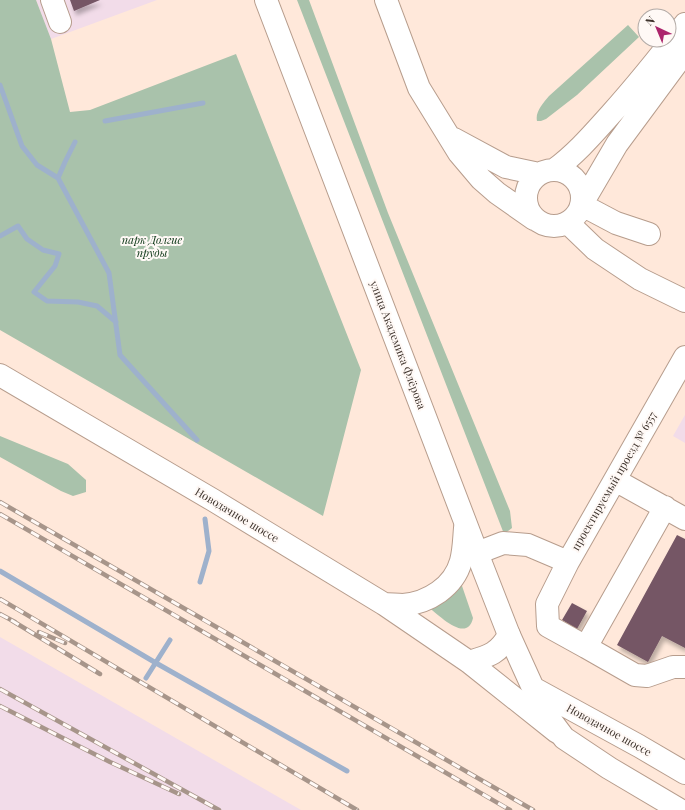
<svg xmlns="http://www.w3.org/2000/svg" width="685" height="810" font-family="'Playfair Display',serif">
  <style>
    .industrial { fill: #f2dce9 }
    .green { fill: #a9c2ab }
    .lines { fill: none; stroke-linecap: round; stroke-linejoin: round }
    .stream { stroke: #9eb1cc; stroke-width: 5 }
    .building { fill: #745765; filter: url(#shadow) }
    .minor-casing { stroke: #b79d8d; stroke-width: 24 }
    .major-casing { stroke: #b79d8d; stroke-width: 24 }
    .minor { stroke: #fff; stroke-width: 22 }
    .major { stroke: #fff; stroke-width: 22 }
    .rail-casing { stroke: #a7958a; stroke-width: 4.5 }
    .rail { stroke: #fff9f6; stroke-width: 3; stroke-dasharray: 9; stroke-linecap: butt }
    .labels { text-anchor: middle; stroke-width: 4; stroke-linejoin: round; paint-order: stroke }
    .park-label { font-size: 11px; font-style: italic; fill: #083312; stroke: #fff9f6 }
    .street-label { font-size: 11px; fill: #3f342d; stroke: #fff9f6 }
  </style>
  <defs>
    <filter id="shadow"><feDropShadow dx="2.5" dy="4.5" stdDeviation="2" flood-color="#0004"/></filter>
  </defs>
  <rect width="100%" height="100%" fill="#ffe8da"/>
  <!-- industrial -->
  <path class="industrial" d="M36,0H157L51,39Z
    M685,415V443L673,436Z
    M0,637L301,810H0Z"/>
  <!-- green -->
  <path class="green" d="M0,0H36L51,39L70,112L90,110L236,54L361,370L323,516L0,330Z
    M297,0H309L388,213L510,511L512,528L504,534Z
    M628,25L639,37L577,95L546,119L541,121H537C535,112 543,103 549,96Z
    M0,436L68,464L86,480V492L73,496L61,491L0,457Z
    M461,583L473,618C467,644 439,615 428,607Z"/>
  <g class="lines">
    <!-- stream -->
    <path class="stream" d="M0,85L22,146L37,165L58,178L109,273L120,355L197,440
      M105,121L203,103
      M58,178L65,162L75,142
      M0,236L18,226L27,239L43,250L59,254L55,266L34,292L47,301L78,302L97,306L116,322
      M0,571L156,663L347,771
      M200,582L209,551L205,519
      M146,678L170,640"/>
  </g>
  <!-- building -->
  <path class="building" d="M70,0H100L74,11Z
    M677,535L685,539V648L662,636L648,662L617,645Z
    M572,603L587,611L577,629L562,620Z"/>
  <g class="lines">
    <defs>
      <path id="minor" d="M52,0L60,22
        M386,0L419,88L459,153L481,179L497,193L534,219
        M454,139L506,167L539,174
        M526 198a28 28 0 1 1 56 0a28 28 0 1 1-56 0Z
        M554,170C576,154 593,134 611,114C637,85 661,55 685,24
        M583,202L617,144L685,52
        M582,205L616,223L649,234
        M568,223L595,249L640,279L685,301
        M0,375L213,500L384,604L469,662L557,732
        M615,480L685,519
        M665,507L586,647L635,675L647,676L673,667H685
        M477,553L503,543L528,545L568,562L685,357
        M568,562L547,604L548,626L586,647
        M384,604C390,604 397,605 403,605C428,603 454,587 461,561C464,550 464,539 465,528
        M469,662C489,656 498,654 509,635"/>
      <path id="major" d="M266,0L477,553L509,635L533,688L546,714L564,738L609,768L680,810
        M533,688L639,746L685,773"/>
    </defs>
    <!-- minor casing -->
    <use href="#minor" class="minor-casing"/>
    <!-- major casing -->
    <use href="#major" class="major-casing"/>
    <!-- minor -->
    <use href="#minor" class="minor"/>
    <!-- major -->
    <use href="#major" class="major"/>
    <defs>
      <path id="rail" d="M0,502L533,810
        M0,514L510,810
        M0,599L357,810
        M0,614L15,622
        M11,620L100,674
        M39,632L65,643
        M0,689L219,810
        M0,706L110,762L179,794"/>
    </defs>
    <!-- rail casing -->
    <use href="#rail" class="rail-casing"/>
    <!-- rail -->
    <use href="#rail" class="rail"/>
  </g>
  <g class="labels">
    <!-- park labels -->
    <g class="park-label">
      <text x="152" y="244">парк Долгие<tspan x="152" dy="13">пруды</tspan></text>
    </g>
    <!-- street labels -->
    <g class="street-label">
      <text transform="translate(398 345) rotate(69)" y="4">улица Академика Флёрова</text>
      <text transform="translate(614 481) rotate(-60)" y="4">проектируемый проезд № 6557</text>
      <text transform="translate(237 515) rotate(31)" y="4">Новодачное шоссе</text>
      <text transform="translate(609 730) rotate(29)" y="4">Новодачное шоссе</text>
    </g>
  </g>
  <!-- north arrow -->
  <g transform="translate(657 28) rotate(316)"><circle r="19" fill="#fff9f6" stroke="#b2aaa6"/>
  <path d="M0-3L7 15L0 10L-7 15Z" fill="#ac256c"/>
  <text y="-6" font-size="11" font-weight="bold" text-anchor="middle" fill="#3f342d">N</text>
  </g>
</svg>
